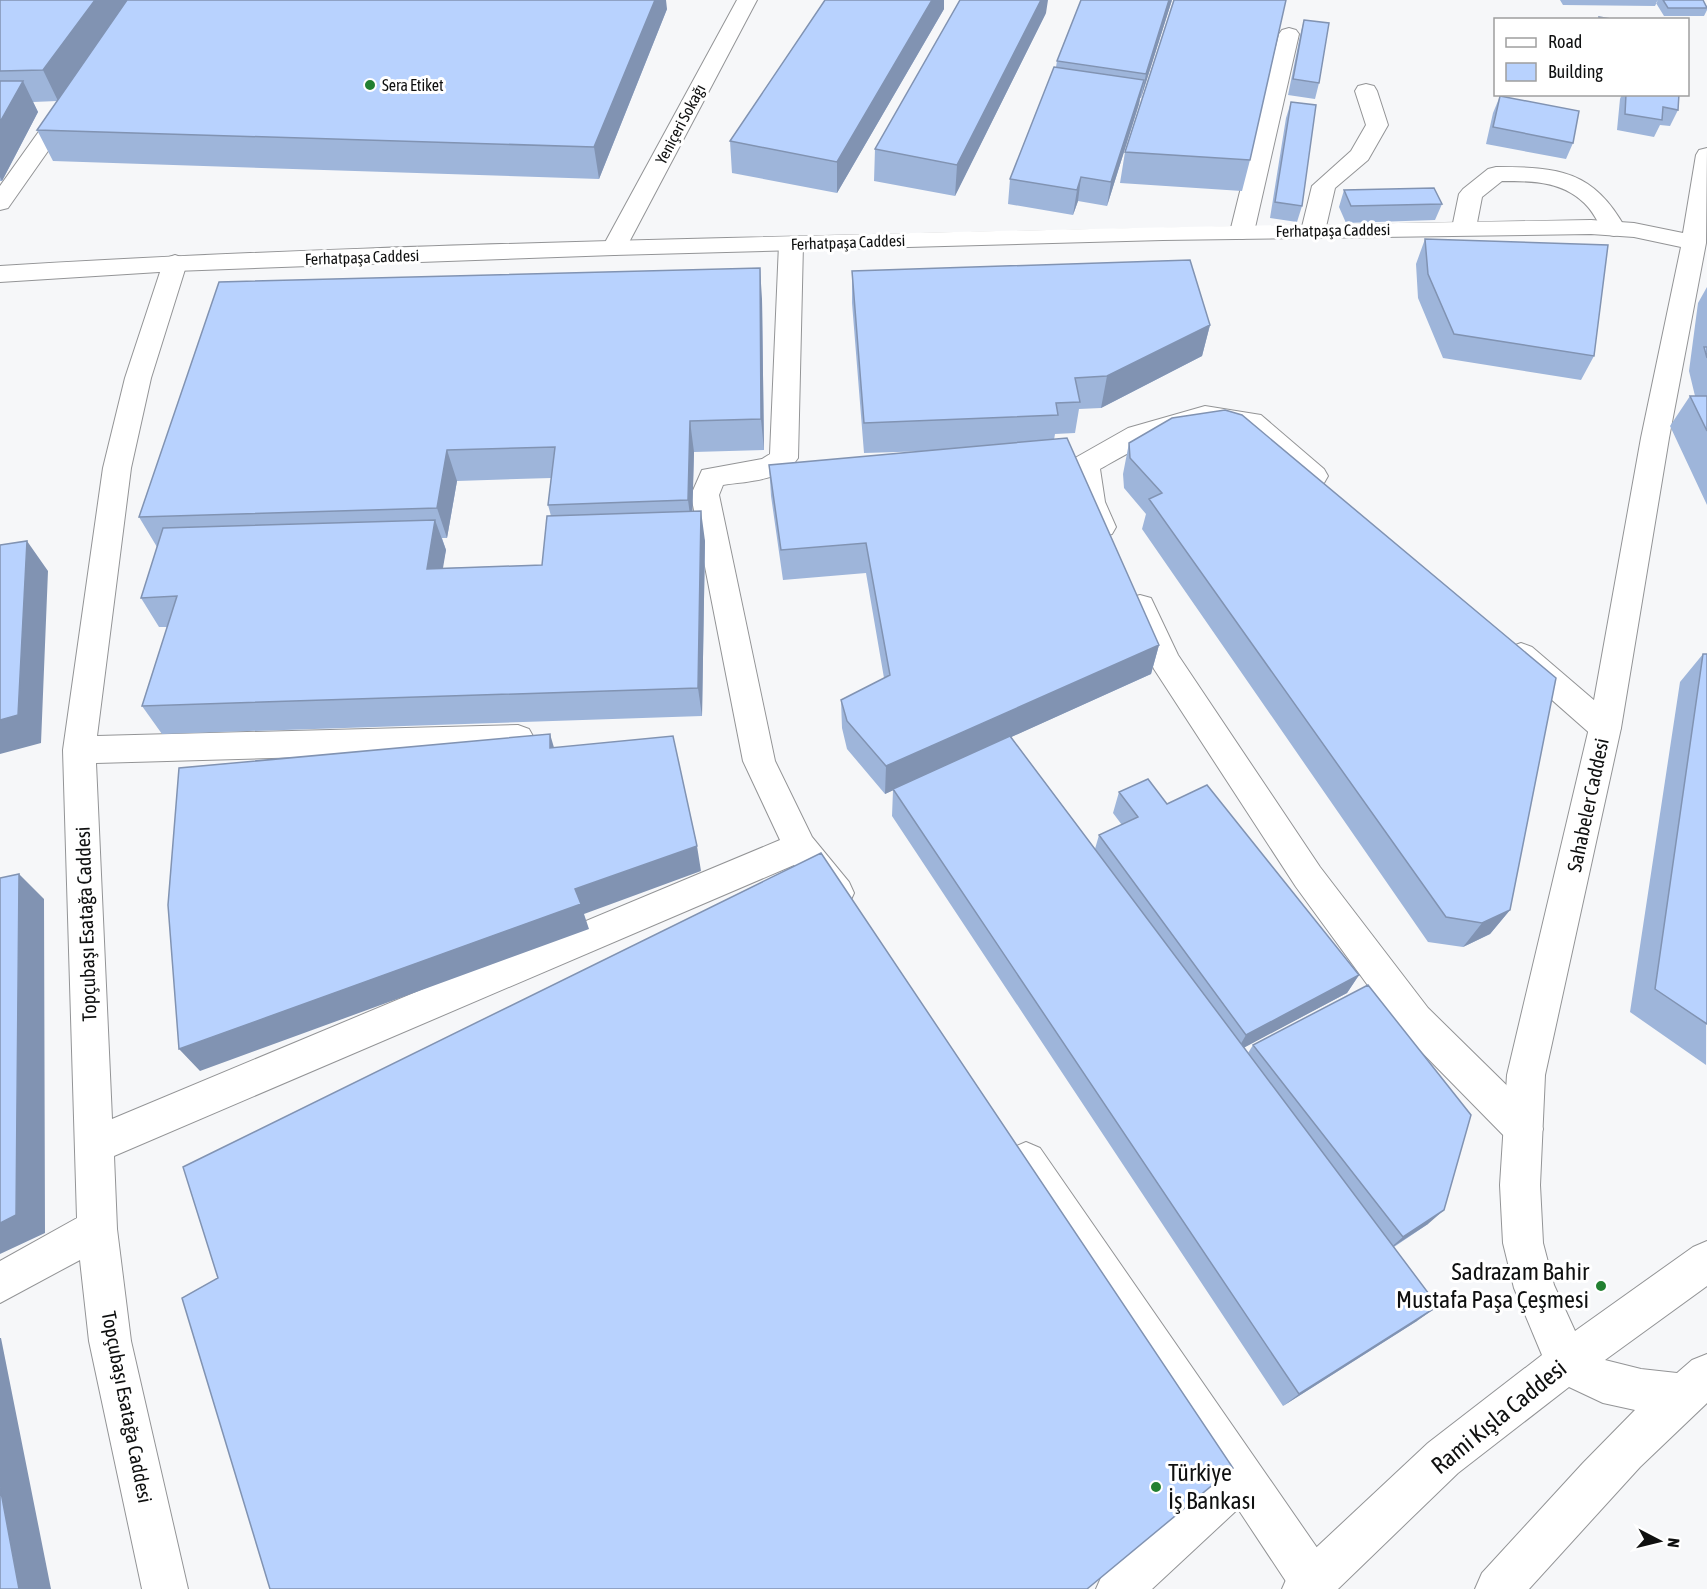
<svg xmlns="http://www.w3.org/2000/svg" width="1707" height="1589" font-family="'Asap Condensed',sans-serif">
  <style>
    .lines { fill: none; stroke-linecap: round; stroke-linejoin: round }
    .minor-casing { stroke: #939496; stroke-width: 2 }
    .major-casing { stroke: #939496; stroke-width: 2 }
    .minor { fill: #fff; fill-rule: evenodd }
    .major { fill: #fff; fill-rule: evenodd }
    .wall { fill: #9eb5da; fill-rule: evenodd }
    .shaded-wall { fill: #8193b2 }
    .building { fill: #b8d2fe; stroke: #8193b2; stroke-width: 1.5 }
    .poi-dot { fill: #228031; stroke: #fff; stroke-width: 2 }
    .labels { text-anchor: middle; stroke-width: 6; stroke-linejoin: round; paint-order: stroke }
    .far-poi-label { font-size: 16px; fill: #0f1010; stroke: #fff; text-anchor: start }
    .far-street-label { font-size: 16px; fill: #0f1010; stroke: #fff }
    .street-label { font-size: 20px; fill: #0f1010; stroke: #fff }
    .near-poi-label { font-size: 24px; fill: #0f1010; stroke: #fff; text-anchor: end }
    .near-street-label { font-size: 24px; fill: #0f1010; stroke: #fff }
  </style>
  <rect width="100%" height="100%" fill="#f6f7f9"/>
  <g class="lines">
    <defs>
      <path id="minor" d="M737,0H757L626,248L623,253L614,255L605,253L602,248Z
        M1289,28L1296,30L1299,34L1254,232L1250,237L1242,239L1234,237L1230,232L1279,34L1282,30Z
        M1366,84L1374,86L1377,91L1388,125L1368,160L1335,188L1325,231L1321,236L1313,238L1305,236L1301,231L1312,186L1351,151L1366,125L1355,91L1358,86Z
        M70,97L78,99L81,104L8,208L0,210V186L62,99Z
        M1496,167C1559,167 1593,170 1626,229L1622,234L1614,236L1606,234C1599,225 1595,215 1588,207C1565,181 1533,181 1502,181L1482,197L1476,228L1472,233L1464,235L1456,233L1452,228L1459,194L1463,189L1488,169Z
        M791,237L800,239L803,244L798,458C784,481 747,481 723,485L719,495L775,761L812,837L849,882L854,893L849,904L837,908L825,904L794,865L114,1156L117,1229L131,1341L188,1589H142L89,1341L80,1260L0,1303V1261L77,1218L63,750L103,468L125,378L163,263L166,258L175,255L184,258L187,263L151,378L131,468L97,736L518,725L529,729L534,738L529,747L518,751L96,763L112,1119L780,840L743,761L691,495L702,470L762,459L770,454L779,244L782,239Z
        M1205,406L1261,415L1324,469L1328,476L1324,483L1314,486L1304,483C1293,473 1251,432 1242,429C1192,413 1141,446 1100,469L1105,502L1116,527L1112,534L1102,537L1092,534C1082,517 1065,476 1075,458L1128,428Z
        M1140,595L1151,598L1178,655L1320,867L1428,1008L1538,1116L1543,1129L1538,1142L1524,1148L1510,1142L1402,1032L1296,887L1154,669L1125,606L1129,598Z
        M1521,643L1532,647L1616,719L1621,728L1616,737L1605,741L1594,737L1510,663L1506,655L1510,647Z
        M1026,1142L1040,1148L1329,1565L1336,1581L1333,1589H1291L1238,1509L1152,1589H1096L1103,1573L1213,1472L1012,1174L1007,1161L1012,1148Z"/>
      <path id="major" d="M1707,148L1706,243L1669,438L1621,728L1545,1075L1540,1185L1543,1243L1554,1285L1575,1331L1693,1247L1707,1241V1286L1605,1360L1641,1369L1677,1373L1692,1360L1707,1354V1403L1640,1467L1529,1589H1475L1482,1573L1583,1463L1635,1410L1603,1403L1569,1387L1458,1473L1338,1589H1282L1289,1573L1428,1443L1542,1355L1514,1288L1503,1243L1500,1185L1507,1075L1589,728L1641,438L1681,247L1634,237L1591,234L1163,240L614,255L175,271L0,282V266C242,251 485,244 727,238C1015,230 1303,224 1591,220L1634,223L1683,233L1696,155L1699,150Z"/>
    </defs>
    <!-- minor casing -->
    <use href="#minor" class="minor-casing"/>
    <!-- major casing -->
    <use href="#major" class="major-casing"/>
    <!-- minor -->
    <use href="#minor" class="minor"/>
    <!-- major -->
    <use href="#major" class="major"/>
  </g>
  <!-- wall -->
  <path class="wall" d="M0,0L667,9L599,179L53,161L37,130L57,101L33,102L38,112L2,181H0Z
    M825,0H944V9L837,193L732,173L730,141Z
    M1172,0L1141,98H1140L1139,104L1107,206L1078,201L1073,215L1008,204L1010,179L1056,67L1057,61Z
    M1560,0H1658L1655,6L1563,5Z
    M1658,0H1703L1707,7V10L1704,16H1664L1656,3Z
    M1046,13L955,196L874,181L875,149Z
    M1304,20L1319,83L1315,99L1288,95L1300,36Z
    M1622,94H1679L1678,110L1670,126L1660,125L1654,137L1617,130L1620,99Z
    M1500,96L1573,143L1566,159L1486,144L1493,113Z
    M1291,102L1302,206L1297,222L1270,218L1286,118Z
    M1125,152L1250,160L1242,191L1120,183Z
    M1344,190L1442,204L1435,220L1346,223L1339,207Z
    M1425,239L1594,356L1581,380L1443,358L1418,298L1416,264Z
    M852,271L1210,325L1202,356L1101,408L1079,409L1075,433L1055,434L1054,440L1159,645L1151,674L1011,737L1095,849L1099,835L1122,825L1113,813L1119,792L1167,804L1359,975L1347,993L1244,1047L1248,1053L1253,1045L1428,1224L1394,1247L1417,1321L1283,1406L892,816L893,790L885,794L847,749L842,728L841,700L884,678L866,573L783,580L771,496L769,465L930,451L864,453L852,303Z
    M1707,287V505L1670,426L1690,396H1695L1689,371L1698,303Z
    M762,299L764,450L694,452L692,511L705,541L702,716L162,734L142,706L167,627H159L141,598L157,547L139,517ZM551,478L548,505L551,516L542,565L442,568L446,550L442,538H447L457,481Z
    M1129,443L1510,910L1490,934L1463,947L1428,942L1142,529L1146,514L1124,488L1123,474Z
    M1703,654H1707L1706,1065L1630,1012L1680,682Z"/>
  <!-- shaded-wall -->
  <path class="shaded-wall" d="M95,0H131L58,101L43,70Z
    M655,0H666L667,9L599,179L594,147Z
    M932,0H944V9L837,193V162Z
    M1041,0H1048L1046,13L955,196L957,165Z
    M1169,0H1172L1141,98L1146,74Z
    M1144,80L1139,104L1107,206L1111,182Z
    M23,81L38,112L2,181L0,177V122Z
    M1081,177L1078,201L1073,215L1077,190Z
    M760,268L762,299L764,450L761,419Z
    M1210,325L1202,356L1101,408L1107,376Z
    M690,421L694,452L692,530L688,500Z
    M447,450L457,481L447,538L437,508Z
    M701,511L705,541L702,716L698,688Z
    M435,520L446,550L438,598L427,569Z
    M27,541L48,571L41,743L0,754V720Z
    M1159,645L1151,674L885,794L886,766Z
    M550,734L558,761L550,748Z
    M697,846L701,871L584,914L589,929L200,1071L179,1049L575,889Z
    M19,874L44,899L45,1233L0,1254V1223Z
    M1510,910L1490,934L1463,947L1482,923Z
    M1359,975L1347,993L1236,1052L1246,1035Z
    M1444,1210L1428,1224L1388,1250L1403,1237Z
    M1438,1306L1417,1321L1283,1406L1299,1394Z
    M0,1338H1L51,1589H19L0,1487Z"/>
  <!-- building -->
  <path class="building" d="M0,0H95L43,70L0,71Z
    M127,0H655L594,147L37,130Z
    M825,0H932L837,162L730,141Z
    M960,0H1041L957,165L875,149Z
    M1081,0H1169L1146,74L1057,61Z
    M1174,0H1286L1250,160L1125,152Z
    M1663,0H1703L1707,8H1668Z
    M1599,17L1617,20H1599Z
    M1304,20L1329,23L1319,83L1293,79Z
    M1054,67L1144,80L1111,182L1081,177L1077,190L1010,179Z
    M0,81H23L0,122Z
    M1626,94H1679L1678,110L1663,107L1662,120L1625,114Z
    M1500,96L1579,111L1573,143L1493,127Z
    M1291,102L1316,105L1302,206L1275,202Z
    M1434,188L1442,204L1351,206L1344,190Z
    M1425,239L1608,245L1594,356L1454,334L1428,274Z
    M1190,260L1210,325L1107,376L1075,378L1080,402L1056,403L1058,415L864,423L852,271Z
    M760,268L761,419L690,421L688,500L548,505L555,447L447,450L437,508L139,517L219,282Z
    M1704,347H1707V358Z
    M1690,396H1707V431Z
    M1225,410L1242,415L1556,678L1510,910L1482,923L1446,917L1149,499L1162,493L1130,458L1129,443L1172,418Z
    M1067,438L1159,645L886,766L847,721L841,700L890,675L866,543L781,550L769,465Z
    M701,511L698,688L142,706L177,596L141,598L163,528L435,520L427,569L542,565L547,516Z
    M27,541L18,715L0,720V545Z
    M1703,654H1707V1024L1655,989Z
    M550,734V748L673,736L697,846L575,889L581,904L179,1049L168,905L179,768Z
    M1010,736L1438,1306L1299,1394L893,789Z
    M1148,779L1167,804L1207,785L1359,975L1246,1035L1099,835L1138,817L1119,792Z
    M821,853L1233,1468L1087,1589H270L182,1298L218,1278L183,1167Z
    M19,874L16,1215L0,1223V878Z
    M1368,985L1471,1115L1444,1210L1403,1237L1253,1045Z
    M0,1487L19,1589H0Z"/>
  <!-- markers -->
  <g class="poi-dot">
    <circle cx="370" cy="85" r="6"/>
    <circle cx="1601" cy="1286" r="6"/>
    <circle cx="1156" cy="1487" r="6"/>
  </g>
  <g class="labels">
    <!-- far-poi labels -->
    <g class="far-poi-label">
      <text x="382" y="91">Sera Etiket</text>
    </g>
    <!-- far-street labels -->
    <g class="far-street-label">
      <text transform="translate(680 124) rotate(-62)" y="6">Yeniçeri Sokağı</text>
      <text transform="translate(1333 230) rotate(-1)" y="6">Ferhatpaşa Caddesi</text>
      <text transform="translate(848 242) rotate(-2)" y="6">Ferhatpaşa Caddesi</text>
      <text transform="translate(362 257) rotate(-2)" y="6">Ferhatpaşa Caddesi</text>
    </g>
    <!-- street labels -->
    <g class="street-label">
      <text transform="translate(1588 805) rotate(-78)" y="7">Sahabeler Caddesi</text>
      <text transform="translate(86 924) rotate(-92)" y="7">Topçubaşı Esatağa Caddesi</text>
      <text transform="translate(127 1407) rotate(79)" y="7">Topçubaşı Esatağa Caddesi</text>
    </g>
    <!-- near-poi labels -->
    <g class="near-poi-label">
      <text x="1589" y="1280">Sadrazam Bahir<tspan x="1589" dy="28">Mustafa Paşa Çeşmesi</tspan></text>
      <text x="1168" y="1481" text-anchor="start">Türkiye<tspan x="1168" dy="28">İş Bankası</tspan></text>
    </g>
    <!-- near-street labels -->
    <g class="near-street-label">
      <text transform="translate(1499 1417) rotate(-39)" y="8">Rami Kışla Caddesi</text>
    </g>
  </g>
  <!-- legend -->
  <rect x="1494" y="18" width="195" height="78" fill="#ffffff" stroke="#9f9f9f" stroke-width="1.5"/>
  <rect x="1506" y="38" width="30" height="9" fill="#ffffff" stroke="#9f9f9f" stroke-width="1.5"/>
  <text x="1548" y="48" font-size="18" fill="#0f1010">Road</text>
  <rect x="1506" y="63" width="30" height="18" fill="#b8d2fe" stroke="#9f9f9f" stroke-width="1.5"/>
  <text x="1548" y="78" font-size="18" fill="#0f1010">Building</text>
  <!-- north arrow -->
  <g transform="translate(1659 1541) rotate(97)" stroke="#ffffff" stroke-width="4.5" paint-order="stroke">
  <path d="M0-4.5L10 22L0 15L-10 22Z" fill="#0f1010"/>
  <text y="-9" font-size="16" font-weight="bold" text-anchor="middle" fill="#0f1010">N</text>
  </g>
</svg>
